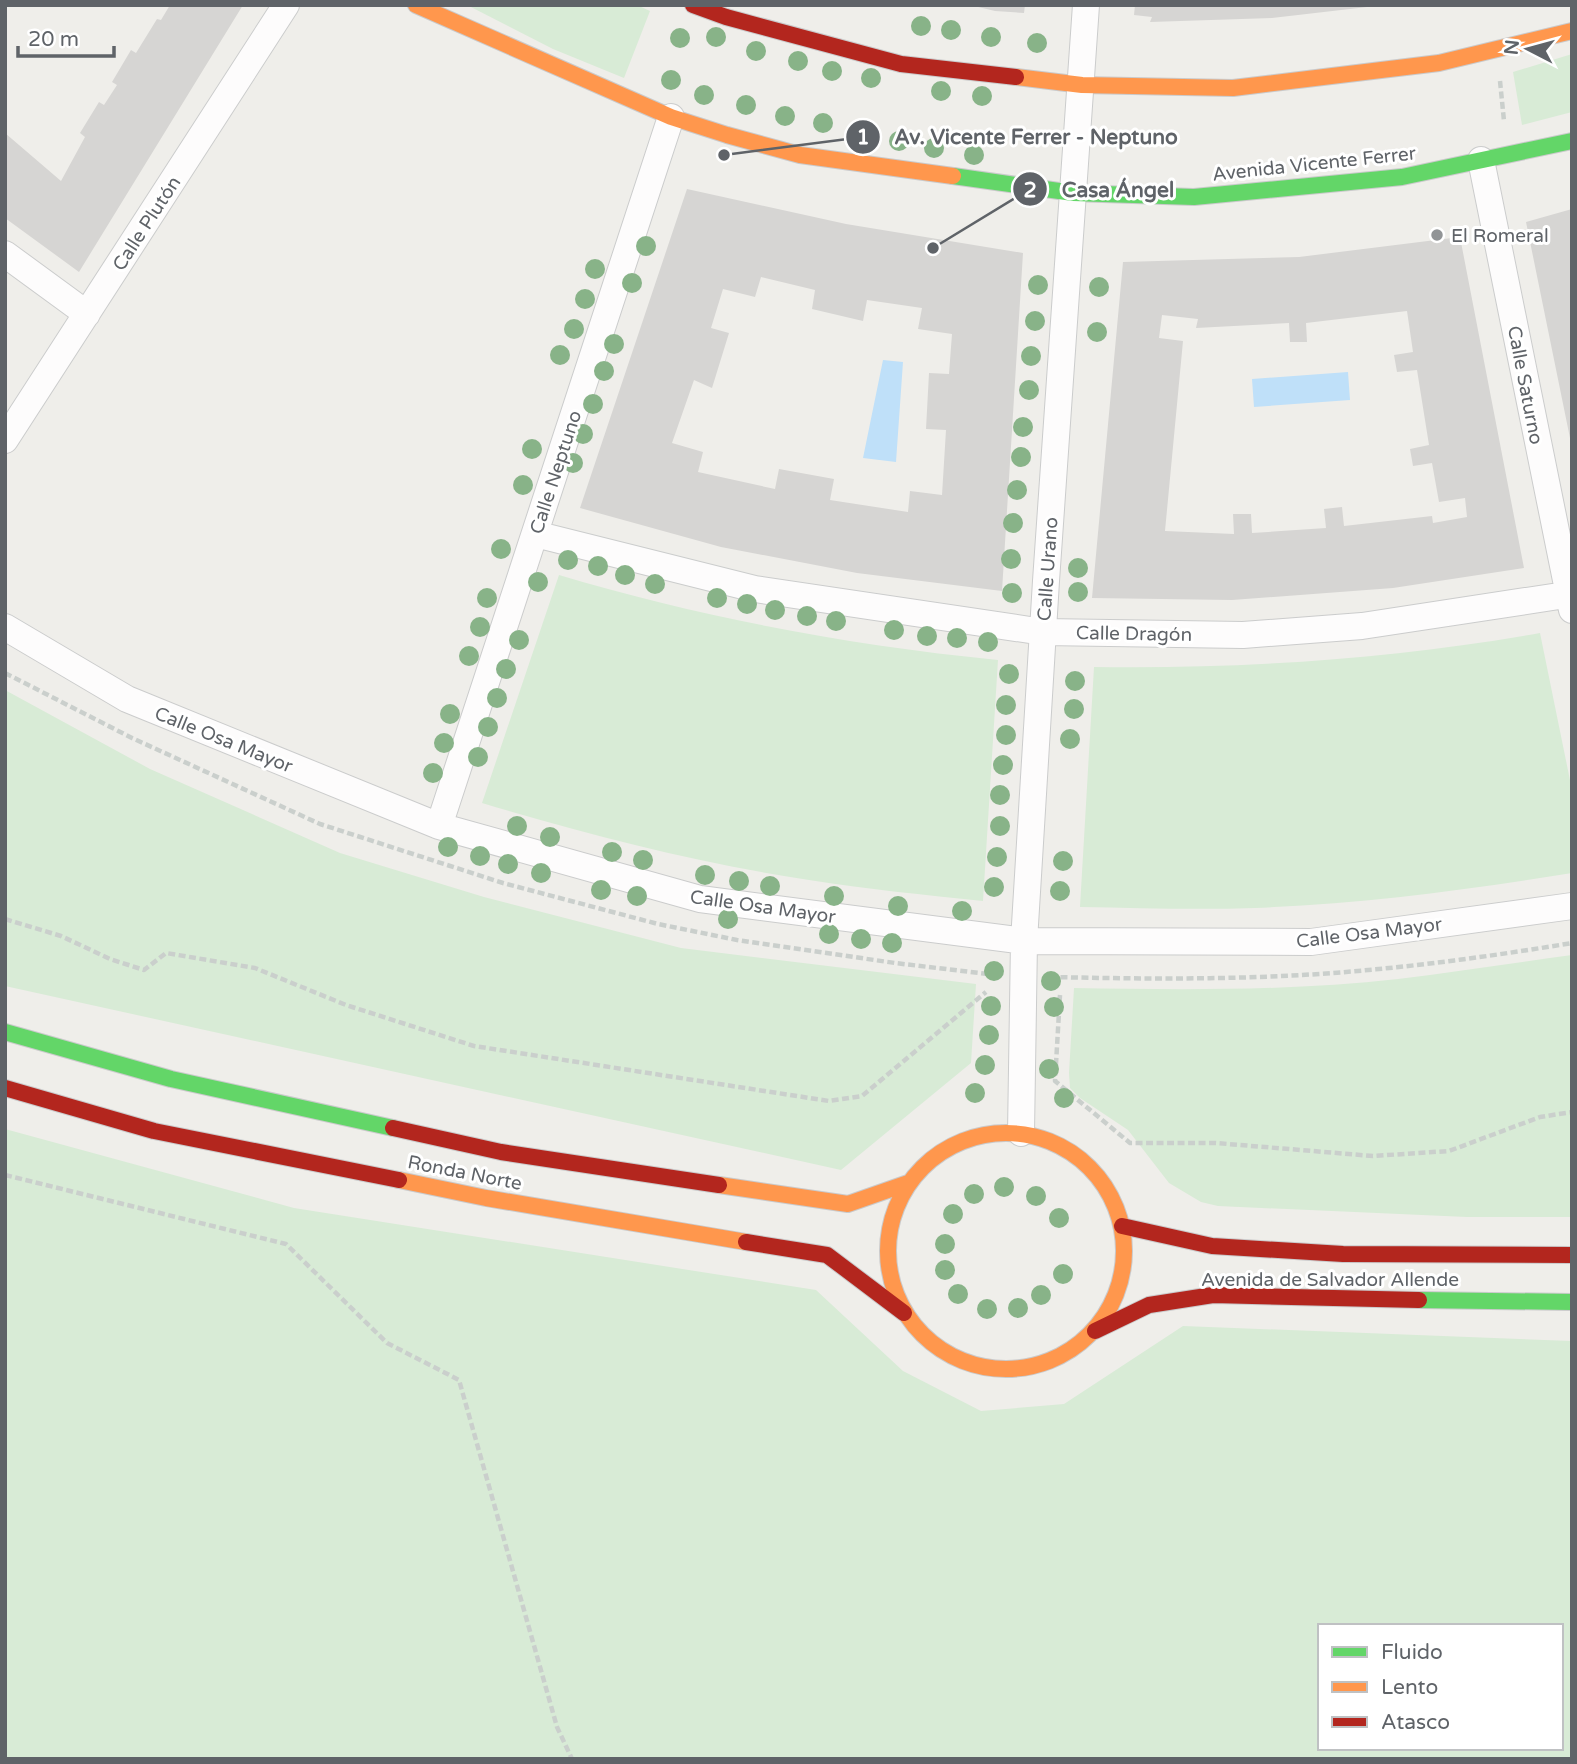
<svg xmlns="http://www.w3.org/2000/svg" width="1577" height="1764" font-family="'Varela Round',sans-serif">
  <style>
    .green { fill: #d8ebd6; fill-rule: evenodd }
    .water { fill: #bfe0f9 }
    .building { fill: #d6d5d3; fill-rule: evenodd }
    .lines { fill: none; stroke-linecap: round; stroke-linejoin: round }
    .street-casing { stroke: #cbcccc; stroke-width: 28 }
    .fast-casing { stroke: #cacacb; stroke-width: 18 }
    .slow-casing { stroke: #cacacb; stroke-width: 18 }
    .jam-casing { stroke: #cacacb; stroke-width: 18 }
    .path { stroke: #cacfcc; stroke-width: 4.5; stroke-dasharray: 7 3.5; stroke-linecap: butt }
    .street { stroke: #fdfcfc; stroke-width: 26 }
    .fast { stroke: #63d668; stroke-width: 16 }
    .slow { stroke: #ff974d; stroke-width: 16 }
    .jam { stroke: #b3261e; stroke-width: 16 }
    .tree { fill: #88b388 }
    .poi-dot { fill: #919496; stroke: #fff; stroke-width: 2.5 }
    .labels { text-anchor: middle; stroke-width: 6; stroke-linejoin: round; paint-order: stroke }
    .street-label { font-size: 19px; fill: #5f6368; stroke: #fff }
    .poi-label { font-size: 19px; fill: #5f6368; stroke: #fff; text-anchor: start }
    .leader { fill: none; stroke: #5f6368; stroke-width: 2.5 }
    .callout-dot { fill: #5f6368; stroke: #fff; stroke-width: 2.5 }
    .mark-label { font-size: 21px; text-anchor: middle; font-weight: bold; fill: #fff }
    .callout-label { font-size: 21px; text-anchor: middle; font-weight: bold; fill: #5f6368; stroke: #fff; stroke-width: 6; stroke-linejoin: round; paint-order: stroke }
  </style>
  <rect width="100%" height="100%" fill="#efeeea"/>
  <!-- green -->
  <path class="green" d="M467,5H637L650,11L624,78L553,49Z
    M1572,54V112L1522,125L1513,72Z
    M559,575C703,618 848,645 998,660L983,901C925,895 866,889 809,880C698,863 589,835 482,803Z
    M1540,633L1572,790V873C1467,890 1361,904 1255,908C1197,910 1138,908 1080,907L1094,667C1245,669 1392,659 1540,633Z
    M5,690L150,769L340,853L484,897L681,948L976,984L971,1063L841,1170L5,986Z
    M1572,955V1217H1467L1218,1206L1201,1202L1169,1183L1128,1130L1080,1098L1070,1088L1069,1073L1074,988C1182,990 1291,991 1398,979C1456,972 1514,963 1572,955Z
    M5,1129L294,1208L816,1290L903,1371L981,1411L1064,1404L1183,1326L1572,1341V1759H5ZM1320,1626H1561V1748H1320Z"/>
  <!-- water -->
  <path class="water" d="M883,360L903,362L896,462L863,458Z
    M1348,372L1350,400L1254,407L1252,379Z"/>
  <!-- building -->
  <path class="building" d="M170,5H243L79,272L5,218V133L61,181L85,137L80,133L99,102L104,105L117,85L112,82L131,50L136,53L157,19L161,20Z
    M970,5H1025L1024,13L995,11Z
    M1135,5H1367V7L1272,18L1150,22L1152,17L1134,15Z
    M687,189L846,224L1023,253L1002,591L857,573L721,547L580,508ZM761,277L815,290L812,309L863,321L867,300L922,308L918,329L952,334L949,374L929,373L926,429L946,430L942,495L910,491L908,512L830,500L834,479L779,469L775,489L698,472L703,452L672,443L694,380L712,388L729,333L711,328L723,289L755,297Z
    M1572,209V443H1571L1526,222Z
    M1460,237L1524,568L1393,588L1232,600L1092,598L1123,262L1299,257ZM1407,311L1413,352L1394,355L1397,372L1417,370L1429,445L1410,449L1413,466L1432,463L1439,502L1465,498L1467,517L1433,523L1432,516L1344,526L1342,507L1324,509L1326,528L1252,533L1251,514H1233L1234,534L1165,531L1183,341L1159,338L1162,315L1198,319L1196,328L1289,323L1290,342H1307L1306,323Z"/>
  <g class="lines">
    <defs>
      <path id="street" d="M1481,160L1572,610
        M5,254L87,314
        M5,440L286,5
        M535,534L755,589L1043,632L1243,635L1362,626L1572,594
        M5,627L127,699L439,826L700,899L1024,941L1311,942L1572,906
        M439,826L671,117
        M1021,1133L1024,941L1046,581L1086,5"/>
      <path id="fast" d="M953,176L1073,193L1194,197L1402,177L1572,141
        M5,1032L171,1079L393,1128
        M1419,1300L1572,1302"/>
      <path id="slow" d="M416,5L671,117L727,135L800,155L953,176
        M1016,77L1082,85L1233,88L1439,63L1572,31
        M888 1251a118 118 0 1 1 236 0a118 118 0 1 1-236 0Z
        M399,1180L486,1198L746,1242
        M719,1185L848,1204L908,1183"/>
      <path id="jam" d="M693,5L726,17L901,64L1016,77
        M5,1088L154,1131L399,1180
        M393,1128L501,1152L719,1185
        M1122,1226L1212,1246L1343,1254L1572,1255
        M746,1242L827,1255L904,1313
        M1095,1331L1149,1305L1213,1295L1419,1300"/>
    </defs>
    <!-- street casing -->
    <use href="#street" class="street-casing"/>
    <!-- fast casing -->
    <use href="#fast" class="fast-casing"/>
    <!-- slow casing -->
    <use href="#slow" class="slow-casing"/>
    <!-- jam casing -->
    <use href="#jam" class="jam-casing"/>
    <!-- path -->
    <path class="path" d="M1500,81L1504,121
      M5,673L132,738L320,824L503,883L658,924L737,940L895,963L996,975
      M5,919L61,936L110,959L144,970L166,953L255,968L346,1005L474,1046L829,1101L862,1096L986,992
      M1050,977C1144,979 1239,980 1333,973C1413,967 1493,956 1572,943
      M1060,995L1055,1081L1130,1143H1216L1373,1156L1449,1151L1540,1117L1572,1112
      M5,1175L286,1244L387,1343L459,1380L557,1727L572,1759"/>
    <!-- street -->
    <use href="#street" class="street"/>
    <!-- fast -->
    <use href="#fast" class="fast"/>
    <!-- slow -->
    <use href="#slow" class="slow"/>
    <!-- jam -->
    <use href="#jam" class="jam"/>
  </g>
  <!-- trees -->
  <g class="tree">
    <circle cx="921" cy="26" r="10"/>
    <circle cx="951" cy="30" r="10"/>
    <circle cx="716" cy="37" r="10"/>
    <circle cx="991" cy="37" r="10"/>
    <circle cx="680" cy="38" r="10"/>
    <circle cx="1037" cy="43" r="10"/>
    <circle cx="756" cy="51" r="10"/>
    <circle cx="798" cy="61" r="10"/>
    <circle cx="832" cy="71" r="10"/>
    <circle cx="871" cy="78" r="10"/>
    <circle cx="671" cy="80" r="10"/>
    <circle cx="941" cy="91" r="10"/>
    <circle cx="704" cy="95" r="10"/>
    <circle cx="982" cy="96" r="10"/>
    <circle cx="746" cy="105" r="10"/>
    <circle cx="785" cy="116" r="10"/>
    <circle cx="823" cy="123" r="10"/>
    <circle cx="859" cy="135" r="10"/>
    <circle cx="899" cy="141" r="10"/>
    <circle cx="934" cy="148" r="10"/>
    <circle cx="974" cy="155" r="10"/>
    <circle cx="646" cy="246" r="10"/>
    <circle cx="595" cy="269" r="10"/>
    <circle cx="632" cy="283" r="10"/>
    <circle cx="1038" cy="285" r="10"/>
    <circle cx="1099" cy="287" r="10"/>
    <circle cx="585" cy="299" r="10"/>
    <circle cx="1035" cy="321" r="10"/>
    <circle cx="574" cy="329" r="10"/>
    <circle cx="1097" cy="332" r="10"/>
    <circle cx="614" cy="344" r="10"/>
    <circle cx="560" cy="355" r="10"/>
    <circle cx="1031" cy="356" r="10"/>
    <circle cx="604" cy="371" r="10"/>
    <circle cx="1029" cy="390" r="10"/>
    <circle cx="593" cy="404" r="10"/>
    <circle cx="1023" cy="427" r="10"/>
    <circle cx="583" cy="434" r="10"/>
    <circle cx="532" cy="449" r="10"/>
    <circle cx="1021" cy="457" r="10"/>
    <circle cx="573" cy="463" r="10"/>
    <circle cx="523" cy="485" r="10"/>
    <circle cx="1017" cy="490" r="10"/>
    <circle cx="1013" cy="523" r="10"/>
    <circle cx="501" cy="549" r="10"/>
    <circle cx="1011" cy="559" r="10"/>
    <circle cx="568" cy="560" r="10"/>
    <circle cx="598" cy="566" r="10"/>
    <circle cx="1078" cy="568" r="10"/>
    <circle cx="625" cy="575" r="10"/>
    <circle cx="538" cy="582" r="10"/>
    <circle cx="655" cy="584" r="10"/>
    <circle cx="1078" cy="592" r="10"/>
    <circle cx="1012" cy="593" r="10"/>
    <circle cx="487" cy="598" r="10"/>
    <circle cx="717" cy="598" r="10"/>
    <circle cx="747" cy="604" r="10"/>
    <circle cx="775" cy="610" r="10"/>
    <circle cx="807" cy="616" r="10"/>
    <circle cx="836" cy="621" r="10"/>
    <circle cx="480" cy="627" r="10"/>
    <circle cx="894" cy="630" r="10"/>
    <circle cx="927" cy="636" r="10"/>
    <circle cx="957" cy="638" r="10"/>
    <circle cx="519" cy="640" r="10"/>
    <circle cx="988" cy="642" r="10"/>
    <circle cx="469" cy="656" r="10"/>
    <circle cx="506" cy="669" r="10"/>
    <circle cx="1009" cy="674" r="10"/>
    <circle cx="1075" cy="681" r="10"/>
    <circle cx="497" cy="698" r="10"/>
    <circle cx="1006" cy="705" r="10"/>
    <circle cx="1074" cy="709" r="10"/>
    <circle cx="450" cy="714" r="10"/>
    <circle cx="488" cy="727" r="10"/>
    <circle cx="1006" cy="735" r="10"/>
    <circle cx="1070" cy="739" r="10"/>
    <circle cx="444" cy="743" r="10"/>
    <circle cx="478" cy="757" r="10"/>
    <circle cx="1003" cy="765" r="10"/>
    <circle cx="433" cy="773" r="10"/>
    <circle cx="1000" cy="795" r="10"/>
    <circle cx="517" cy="826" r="10"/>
    <circle cx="1000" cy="826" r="10"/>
    <circle cx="550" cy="837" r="10"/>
    <circle cx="448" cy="847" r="10"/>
    <circle cx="612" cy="852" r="10"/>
    <circle cx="480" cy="856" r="10"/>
    <circle cx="997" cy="857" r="10"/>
    <circle cx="643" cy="860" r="10"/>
    <circle cx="1063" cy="861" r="10"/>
    <circle cx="508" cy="864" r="10"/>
    <circle cx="541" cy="873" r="10"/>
    <circle cx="705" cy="875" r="10"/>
    <circle cx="739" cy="881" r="10"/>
    <circle cx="770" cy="886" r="10"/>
    <circle cx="994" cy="887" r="10"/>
    <circle cx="601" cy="890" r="10"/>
    <circle cx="1060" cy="891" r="10"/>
    <circle cx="637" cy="896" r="10"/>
    <circle cx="834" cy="896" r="10"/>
    <circle cx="898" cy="906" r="10"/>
    <circle cx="962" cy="911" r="10"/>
    <circle cx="728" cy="919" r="10"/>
    <circle cx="829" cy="934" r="10"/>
    <circle cx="861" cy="939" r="10"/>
    <circle cx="892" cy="943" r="10"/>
    <circle cx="994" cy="971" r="10"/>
    <circle cx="1051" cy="981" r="10"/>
    <circle cx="991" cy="1006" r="10"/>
    <circle cx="1054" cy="1007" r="10"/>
    <circle cx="989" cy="1035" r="10"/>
    <circle cx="985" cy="1065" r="10"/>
    <circle cx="1049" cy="1069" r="10"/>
    <circle cx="975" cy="1093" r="10"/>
    <circle cx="1064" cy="1098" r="10"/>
    <circle cx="1004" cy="1187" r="10"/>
    <circle cx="974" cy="1194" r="10"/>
    <circle cx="1036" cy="1196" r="10"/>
    <circle cx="953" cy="1214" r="10"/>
    <circle cx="1059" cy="1218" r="10"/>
    <circle cx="945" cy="1244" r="10"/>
    <circle cx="945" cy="1270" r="10"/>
    <circle cx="1063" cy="1274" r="10"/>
    <circle cx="958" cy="1294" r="10"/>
    <circle cx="1041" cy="1295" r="10"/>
    <circle cx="1018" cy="1308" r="10"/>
    <circle cx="987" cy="1309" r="10"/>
  </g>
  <!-- markers -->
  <circle class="poi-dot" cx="1437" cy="235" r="7"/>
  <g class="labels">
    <!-- street labels -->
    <g class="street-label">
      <text transform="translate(1314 163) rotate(-6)" y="7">Avenida Vicente Ferrer</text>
      <text transform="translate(146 223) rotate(-57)" y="7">Calle Plutón</text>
      <text transform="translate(1526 385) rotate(79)" y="7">Calle Saturno</text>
      <text transform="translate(555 472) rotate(-72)" y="7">Calle Neptuno</text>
      <text transform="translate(1047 569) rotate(-86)" y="7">Calle Urano</text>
      <text transform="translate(1134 633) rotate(1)" y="7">Calle Dragón</text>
      <text transform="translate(224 739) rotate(22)" y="7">Calle Osa Mayor</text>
      <text transform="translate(763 906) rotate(8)" y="7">Calle Osa Mayor</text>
      <text transform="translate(1369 932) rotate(-7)" y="7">Calle Osa Mayor</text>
      <text transform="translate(465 1172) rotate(11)" y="7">Ronda Norte</text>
      <text x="1330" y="1286">Avenida de Salvador Allende</text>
    </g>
    <!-- poi labels -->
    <g class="poi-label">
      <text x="1451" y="242">El Romeral</text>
    </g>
  </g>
  <!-- callouts -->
  <path class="leader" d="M724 155L863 137M933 248L1030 189"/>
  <g class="callout-dot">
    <circle cx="724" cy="155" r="7"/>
    <circle cx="933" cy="248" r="7"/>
    <circle cx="863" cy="137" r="18"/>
    <circle cx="1030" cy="189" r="18"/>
  </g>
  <g class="mark-label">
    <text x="863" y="144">1</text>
    <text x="1030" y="197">2</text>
  </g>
  <g class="callout-label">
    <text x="1036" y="144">Av. Vicente Ferrer - Neptuno</text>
    <text x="1118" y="197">Casa Ángel</text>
  </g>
  <!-- border -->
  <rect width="1577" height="1764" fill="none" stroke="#5f6368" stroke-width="14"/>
  <!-- legend -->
  <rect x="1318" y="1624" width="245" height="126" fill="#ffffff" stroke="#bfc1c3" stroke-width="2"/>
  <rect x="1332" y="1647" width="35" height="10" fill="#63d668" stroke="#bfc1c3" stroke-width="2"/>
  <text x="1381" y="1659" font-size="21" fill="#5f6368">Fluido</text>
  <rect x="1332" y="1682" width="35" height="10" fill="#ff974d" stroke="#bfc1c3" stroke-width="2"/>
  <text x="1381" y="1694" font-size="21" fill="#5f6368">Lento</text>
  <rect x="1332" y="1717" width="35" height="10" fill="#b3261e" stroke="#bfc1c3" stroke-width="2"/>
  <text x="1381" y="1729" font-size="21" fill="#5f6368">Atasco</text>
  <!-- north arrow -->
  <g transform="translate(1528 49) rotate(276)" stroke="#ffffff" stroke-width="5" paint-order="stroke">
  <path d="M0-5L12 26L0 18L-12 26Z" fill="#5f6368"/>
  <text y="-10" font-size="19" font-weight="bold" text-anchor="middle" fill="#5f6368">N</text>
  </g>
  <!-- scale -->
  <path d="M18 46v10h96v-10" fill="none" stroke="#5f6368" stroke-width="3.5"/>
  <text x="28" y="46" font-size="21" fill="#5f6368" stroke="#ffffff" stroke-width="5" paint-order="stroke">20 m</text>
</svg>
